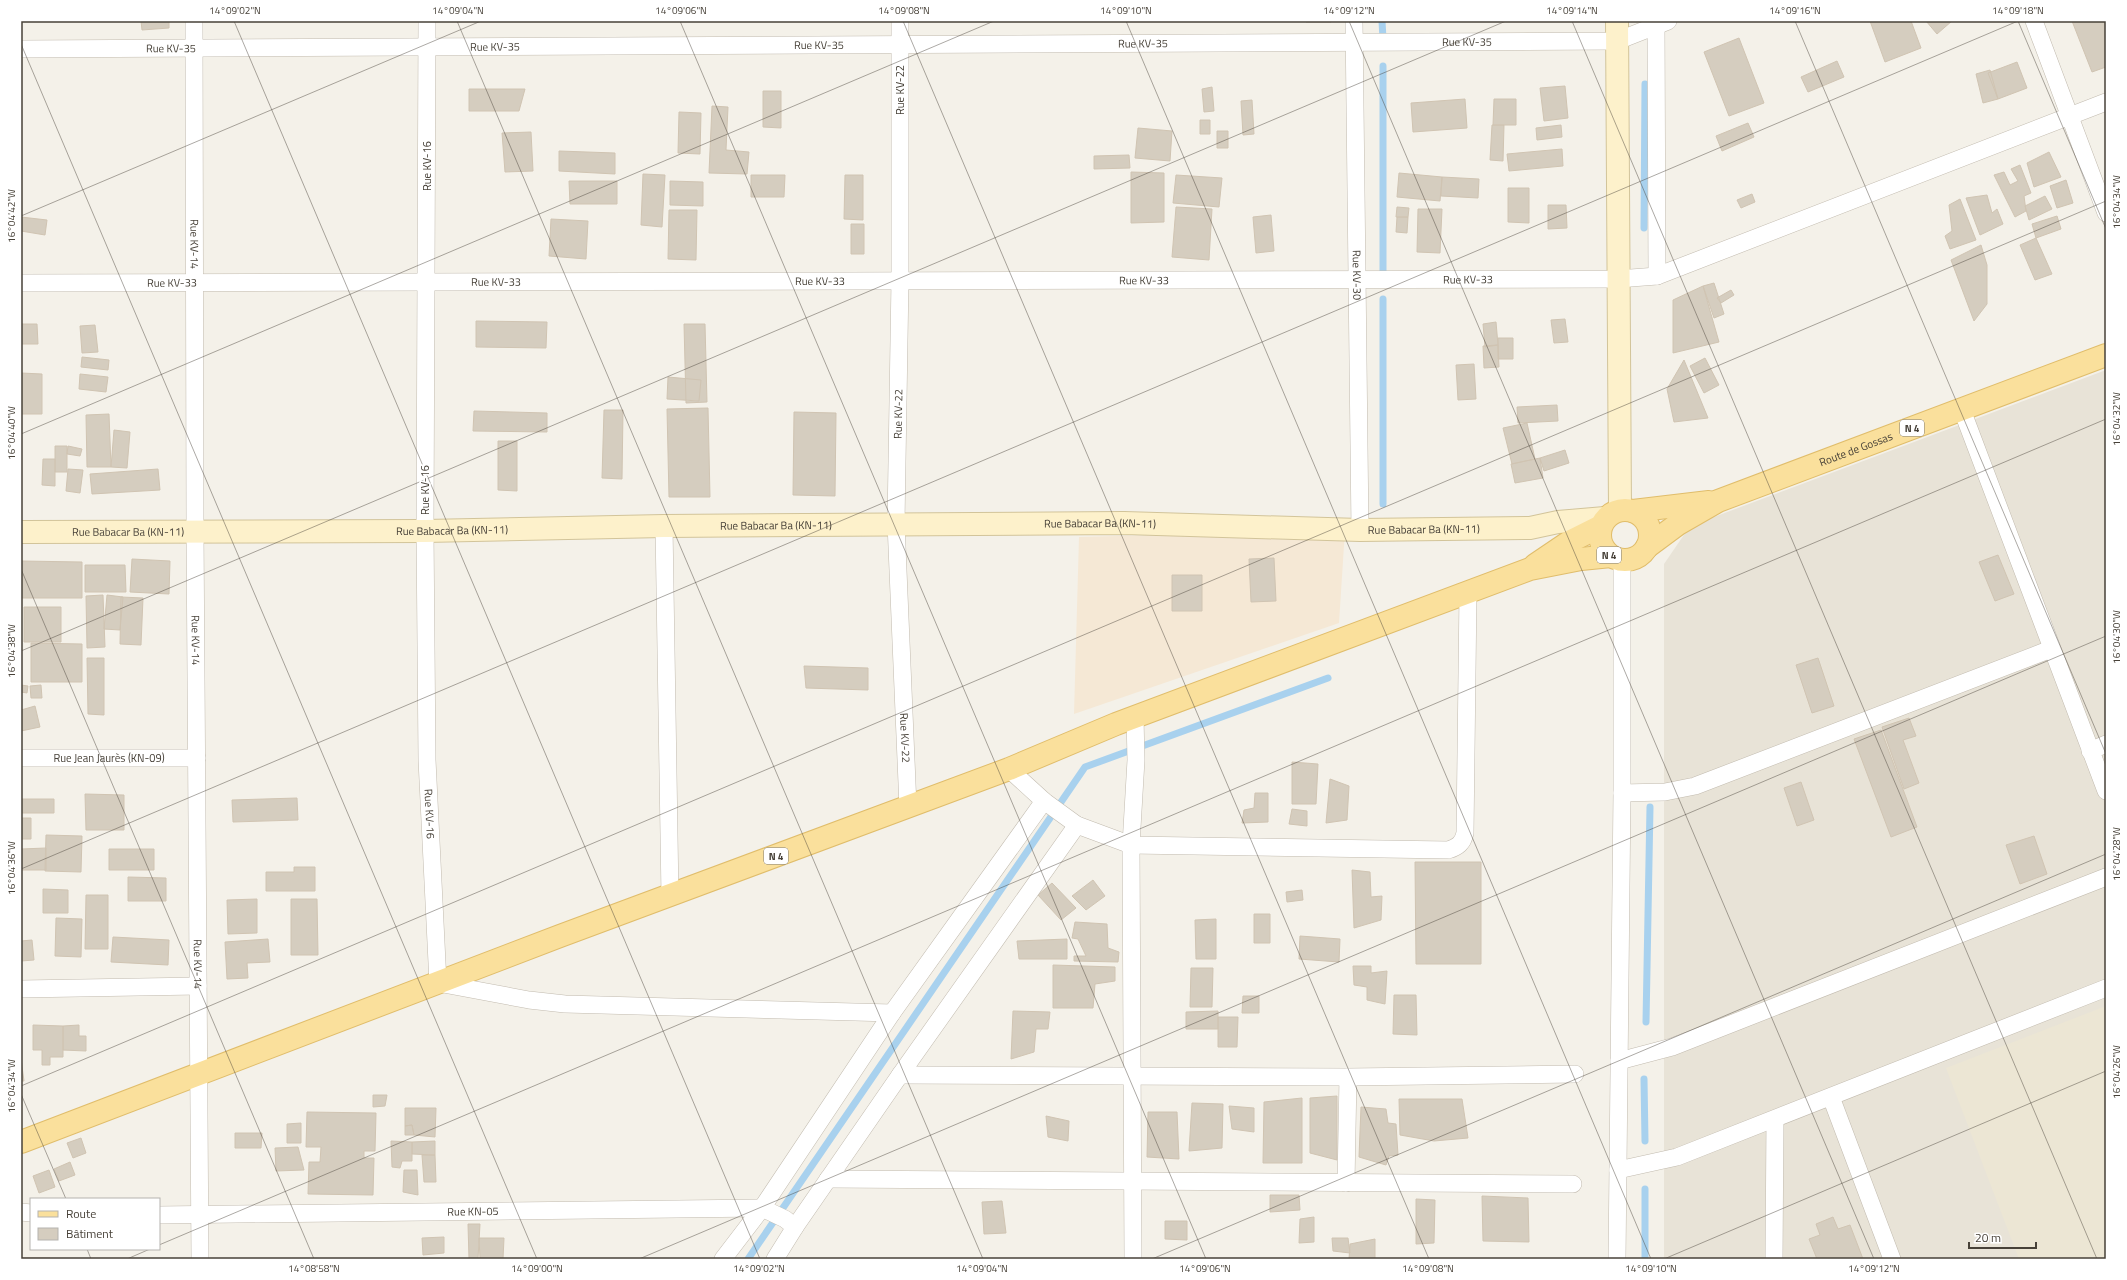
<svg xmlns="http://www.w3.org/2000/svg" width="2127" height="1280" font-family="'Titillium Web',sans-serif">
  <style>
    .residential { fill: #e8e3d7 }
    .commercial { fill: #f5e8d5 }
    .education { fill: #ece6d4 }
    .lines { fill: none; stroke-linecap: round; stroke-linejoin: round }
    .stream { stroke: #a8d1ee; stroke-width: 7 }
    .building { fill: #d5cdbf; stroke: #d0c4b2 }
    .street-casing { stroke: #c2bbaf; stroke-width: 18 }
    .secondary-casing { stroke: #d2c49a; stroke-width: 24 }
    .primary-casing { stroke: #e0bd6b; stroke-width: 24 }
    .street { stroke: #fff; stroke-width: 17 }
    .secondary { stroke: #fdf1cb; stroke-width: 22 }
    .primary { stroke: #fae09c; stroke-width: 22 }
    .ticks { fill: none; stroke: #474138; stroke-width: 1; stroke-opacity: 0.45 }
    .labels { text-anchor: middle; stroke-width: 3.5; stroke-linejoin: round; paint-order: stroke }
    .shield { fill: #fff; stroke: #7e7a74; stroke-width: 1 }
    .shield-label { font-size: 10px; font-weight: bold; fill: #474138 }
    .street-label { font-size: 11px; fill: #474138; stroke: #fff }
    .neatline { fill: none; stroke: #474138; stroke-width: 1.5 }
    .ticks-label { font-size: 10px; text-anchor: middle; fill: #474138 }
  </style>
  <rect width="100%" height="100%" fill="#f4f1e9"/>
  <!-- residential -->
  <path class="residential" d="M2106,370V1259H1664V564L1690,526Z"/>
  <!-- commercial -->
  <path class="commercial" d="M1345,530L1339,623L1074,714L1079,537Z"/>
  <!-- education -->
  <path class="education" d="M2106,1006V1259H2019L1946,1068Z"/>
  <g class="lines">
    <!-- stream -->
    <path class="stream" d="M1382,21L1383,39
      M1383,66V271
      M1644,228L1645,84
      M1383,299V504
      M1646,1022L1650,807
      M1644,1079L1645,1141
      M1645,1189V1259
      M748,1259L1085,767L1328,678"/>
  </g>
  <!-- building -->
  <path class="building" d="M141,21H169V28L142,30Z
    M1306,21H1331V22H1306Z
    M1870,21H1911L1921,48L1885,62Z
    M1926,21H1952L1937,34Z
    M2072,21H2106V67L2092,72Z
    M1739,38L1764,103L1729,116L1704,52Z
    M1837,61L1844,77L1808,92L1801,77Z
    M2017,62L2027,88L1998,99L1988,73Z
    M1990,70L1998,99L1983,103L1976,74Z
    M1565,86L1568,118L1544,121L1540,88Z
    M1212,87L1214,111L1204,112L1202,89Z
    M469,89H525L519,111H469Z
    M763,91H781V128L763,127Z
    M1465,99L1467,128L1413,132L1411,103Z
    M1494,99H1516V125H1493Z
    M1252,100L1254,134L1243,135L1241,101Z
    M712,106L728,107L726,150L749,152L747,174L709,173Z
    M679,112L701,113L700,154L678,153Z
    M1200,120H1210V134H1200Z
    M1748,123L1754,137L1722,151L1716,136Z
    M1492,125H1504L1503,161L1490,160Z
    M1561,125L1562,137L1537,140L1536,128Z
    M1138,128L1172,131L1170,161L1135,158Z
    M1217,131H1228V148H1217Z
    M531,132L533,171L505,172L502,133Z
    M1562,149L1563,166L1509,171L1507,154Z
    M559,151L615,153V174L559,171Z
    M2049,152L2061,177L2034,187L2027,163Z
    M1129,155L1130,168L1094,169V156Z
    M2020,165L2031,193L2024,196L2026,211L2015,217L1994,175L2004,172L2010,185L2018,181L2011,169Z
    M1131,172L1164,173V222L1131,223Z
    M1399,173L1442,177L1440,201L1397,197Z
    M643,174L665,175L662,227L641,225Z
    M751,175H785L784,197H751Z
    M845,175H863V220L844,219Z
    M1176,175L1222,178L1219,207L1173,203Z
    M1442,177L1479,179L1478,198L1441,196Z
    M2066,180L2073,203L2057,208L2050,186Z
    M569,181H617V204H570Z
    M670,181L703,182V206L670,205Z
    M1508,188H1529V223L1508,222Z
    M1752,194L1755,202L1741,208L1737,200Z
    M1987,195L1992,213L1997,209L2003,224L1980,235L1966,198Z
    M2045,196L2052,209L2029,220L2025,206Z
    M1960,199L1976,240L1950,249L1945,236L1952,231L1949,205Z
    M1548,205H1566L1567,228L1548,229Z
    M1176,207L1212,209L1209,260L1172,257Z
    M1397,207L1409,208L1408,217H1396Z
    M1418,209H1442L1440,253L1417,252Z
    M669,210H697L696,260L668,259Z
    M1271,215L1274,251L1256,253L1253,217Z
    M2057,216L2061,229L2036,238L2032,224Z
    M21,217L47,220L45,235L21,231Z
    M1397,217H1408L1407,233L1396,232Z
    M551,219L588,221L586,259L549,256Z
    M851,224H864V254H851Z
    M2036,238L2052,274L2035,280L2020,245Z
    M1981,245L1987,265V304L1974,321L1951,260Z
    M1714,283L1724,314L1714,318L1703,286Z
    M1703,286L1719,342L1673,353V300Z
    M1731,290L1734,295L1721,303L1717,298Z
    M1565,319L1568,342L1554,343L1551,320Z
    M476,321L547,322L546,348L476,347Z
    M1496,322L1498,345L1485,347L1483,324Z
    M21,324H37L38,344H21Z
    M684,324H705L707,402L686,403Z
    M95,325L98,352L82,353L80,326Z
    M1498,338H1513V359H1498Z
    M1498,345L1499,367L1484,368L1483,346Z
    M82,357L109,360L108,370L81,367Z
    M1705,358L1719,385L1704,393L1690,366Z
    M1684,360L1708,418L1674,422L1667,389Z
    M1474,364L1476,399L1458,400L1456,365Z
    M21,373L42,374V414H21Z
    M80,374L108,377L106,392L79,389Z
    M668,377L701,380L699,401L667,399Z
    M1557,405L1558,421L1518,423L1517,407Z
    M708,408L710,497H669L667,409Z
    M604,410H623L622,479L602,478Z
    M474,411L547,413V432L473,431Z
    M794,412L836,413L835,496L793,495Z
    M109,414L111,467H87L86,415Z
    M1527,423L1535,459L1512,464L1503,428Z
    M114,430L130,432L127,468L111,467Z
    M498,441H517V491L498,490Z
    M55,446H67V472H55Z
    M68,446L82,449L80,456L67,454Z
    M1565,450L1569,463L1544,471L1540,458Z
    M1540,458L1543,478L1515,483L1511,464Z
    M43,459H55V486L42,485Z
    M68,469L83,470L80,493L66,491Z
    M158,469L160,490L92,494L90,474Z
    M1998,555L2014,594L1995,601L1979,562Z
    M1274,558L1276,601L1251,602L1249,559Z
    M132,559L170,561L169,594L130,592Z
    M21,561L82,562V598H21Z
    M85,565H125L126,592H85Z
    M1172,575H1202V611H1172Z
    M103,595L105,647L87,648L86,596Z
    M107,595L123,597L120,630L104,629Z
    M121,597L143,598L141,645L120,644Z
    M24,607H61V642H24Z
    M31,643L82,644V682H31Z
    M87,658H104V715L88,714Z
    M1818,658L1834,706L1812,713L1796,665Z
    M804,666L868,668V690L806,688Z
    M21,685L28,686L27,693L21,692Z
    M41,685L42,698H31L30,686Z
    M35,706L40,727L21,731V710Z
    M1909,718L1916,736L1903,740L1919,783L1904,789L1882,727Z
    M1881,730L1917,827L1891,837L1854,739Z
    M1292,762L1318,764L1316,804H1292Z
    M1330,779L1349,786L1347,820L1326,823Z
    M1801,782L1814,820L1797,826L1784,788Z
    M1255,793H1268V822L1242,823L1244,810L1254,808Z
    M85,794L124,795V830H86Z
    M297,798L298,820L233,822L232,800Z
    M21,799H54V813H21Z
    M1292,809L1307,811V826L1289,824Z
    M21,818H31V839H21Z
    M46,835L82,836L81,872L45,871Z
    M2034,836L2047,874L2020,884L2006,845Z
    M46,848V870H21V849Z
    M109,849H154V870H109Z
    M1415,862H1481V964H1416Z
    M294,867H315V891H266V872H294Z
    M1352,870L1370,872L1371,897L1382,896L1381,920L1354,928Z
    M128,877L166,878V901H128Z
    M1093,880L1105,896L1086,910L1072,896Z
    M1052,883L1076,908L1061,920L1038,895Z
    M43,889L68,890V913H43Z
    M1302,890L1303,900L1287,902L1286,892Z
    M86,895H108V949H85Z
    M257,899V933L228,934L227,900Z
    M291,899H317L318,955H291Z
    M1254,914H1270V943H1254Z
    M56,918L82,919L81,957L55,956Z
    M1216,919V959H1196L1195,920Z
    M1075,922L1107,924L1108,948L1119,952L1118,962L1074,961V956H1086L1078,939L1072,938Z
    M1300,936L1340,939L1339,962L1299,959Z
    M113,937L169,940L168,965L111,962Z
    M268,939L270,962L247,963L248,978L227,979L225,942Z
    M1067,939V959H1019L1017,941Z
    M32,940L34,960L21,961V941Z
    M1053,965L1115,967V981L1095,984L1093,1008H1053Z
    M1353,966H1371V973L1387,971L1385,1004L1367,1000V987L1354,985Z
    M1191,968H1213L1212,1007H1190Z
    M1394,995H1416L1417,1035L1393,1034Z
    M1243,996H1259V1013H1242Z
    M1013,1011L1050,1012L1048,1029H1036L1034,1052L1011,1059Z
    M1218,1011V1029H1186V1012Z
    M1218,1017H1238L1237,1047H1218Z
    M33,1025L63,1026V1057H50V1065H42V1050H33Z
    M79,1025V1036H86V1051L63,1050V1026Z
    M21,1059L24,1081H21Z
    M373,1095H387L385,1106L373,1107Z
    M1337,1096V1160L1310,1153V1098Z
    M1302,1098V1163H1263L1264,1102Z
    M1399,1099H1462L1468,1138L1434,1141L1400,1135Z
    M1192,1103L1223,1104L1222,1148L1189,1151Z
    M1229,1106L1254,1108V1132L1232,1129Z
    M1361,1107L1386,1109L1388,1123L1396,1124L1398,1155L1389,1156L1386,1165L1359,1157Z
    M405,1108H436L435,1137L414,1135L412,1125L405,1126Z
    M307,1112L376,1113L375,1151H364V1158H374L373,1195L308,1194L309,1162H320L321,1147H306Z
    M1148,1112H1177L1179,1159L1147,1157Z
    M1046,1116L1069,1121L1068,1141L1048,1137Z
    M301,1123V1143H287V1124Z
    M412,1125L414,1135H405V1126Z
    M235,1133H262L261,1148H235Z
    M81,1138L86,1153L73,1158L67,1143Z
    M391,1141L412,1142V1161H402L400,1168L392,1167Z
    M435,1141V1155L412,1154V1142Z
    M298,1147L304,1170L276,1171L275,1148Z
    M422,1155H435L436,1182H424Z
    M70,1162L75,1175L59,1181L54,1169Z
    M49,1170L55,1187L39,1193L33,1176Z
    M404,1170H417L418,1195L403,1192Z
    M1270,1195H1299L1300,1210L1270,1212Z
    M1482,1196L1528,1198L1529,1242L1483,1241Z
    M1416,1199L1435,1200L1434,1243L1416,1244Z
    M1002,1201L1006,1233L984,1234L982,1202Z
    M1314,1217V1242L1299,1243L1300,1219Z
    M1833,1217L1838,1229L1850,1225L1863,1259H1817L1809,1239L1820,1235L1816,1224Z
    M1165,1221H1187V1240L1165,1239Z
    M468,1224H480L478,1259H469Z
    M444,1237V1253L423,1255L422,1238Z
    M479,1238H504L503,1259H480Z
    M1332,1238H1348L1350,1253L1333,1251Z
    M1375,1239V1259H1349L1350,1244Z
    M21,1258H50V1259H21Z"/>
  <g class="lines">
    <defs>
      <g id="street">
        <path id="s1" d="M194,21L195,531L200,1259"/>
        <path id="s2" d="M427,21L425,531L427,760L438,983L529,1000L565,1004L892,1013"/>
        <path id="s3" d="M900,21V280L896,523L908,807"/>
        <path id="s4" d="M1354,21L1360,530"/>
        <path d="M1656,21L1657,276"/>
        <path d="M2034,21L2106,213"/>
        <path id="s5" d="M21,49L1617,41L1668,21"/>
        <path id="s6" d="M21,283L1618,279L1657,276L2106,102"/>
        <path d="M1962,410L2106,791"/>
        <path d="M664,526L670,896"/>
        <path d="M2090,751L2106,744"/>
        <path id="s7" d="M21,758H197"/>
        <path d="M1009,769L1044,801L1077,825L1131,845L1448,850C1458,847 1463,843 1465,833L1468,593"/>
        <path d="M1622,793L1665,792L1695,786L2051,649"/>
        <path d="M21,989L198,986"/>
        <path d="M1619,1061L1672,1047L2106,877"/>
        <path d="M900,1075L1348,1077L1575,1074"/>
        <path d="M1831,1097L1892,1259"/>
        <path d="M1618,1170L1677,1157L2106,988"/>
        <path d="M828,1179L1573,1184"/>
        <path d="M1346,1183L1348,1077"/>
        <path d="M21,1212L31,1213"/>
        <path id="s8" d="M159,1215L762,1208L785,1219L795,1227"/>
        <path d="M723,1259L762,1208L892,1013L1044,801"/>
        <path d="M775,1259L795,1227L900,1075L1077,825"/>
        <path d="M1133,1259L1131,845L1136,760L1135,717"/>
        <path d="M1617,1259L1622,793V560"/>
        <path d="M1774,1259L1775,1119"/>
      </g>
      <g id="secondary">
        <path d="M1617,21L1620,510"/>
        <path id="s9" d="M21,532L425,531L664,526L1124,523L1360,530L1530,528L1558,522L1605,518"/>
      </g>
      <g id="primary">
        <circle cx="1625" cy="535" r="25"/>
        <path d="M1633,511L1709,502"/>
        <path id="s10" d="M1647,547L1678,524L1718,501L2106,355"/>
        <path d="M1535,565L1569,542L1601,526"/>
        <path d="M21,1142L560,936L1009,769L1116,724L1530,569L1581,559L1611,556"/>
      </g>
    </defs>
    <!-- street casing -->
    <use href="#street" class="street-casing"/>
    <!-- secondary casing -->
    <use href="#secondary" class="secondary-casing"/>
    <!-- primary casing -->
    <use href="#primary" class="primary-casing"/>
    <!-- street -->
    <use href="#street" class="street"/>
    <!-- secondary -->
    <use href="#secondary" class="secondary"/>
    <!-- primary -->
    <use href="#primary" class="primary"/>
  </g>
  <!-- ticks -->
  <path class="ticks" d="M234,21L760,1259M457,21L983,1259M680,21L1206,1259M903,21L1429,1259M1126,21L1651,1259M1349,21L1874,1259M1572,21L2097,1259M1795,21L2106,754M2018,21L2106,229M21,44L537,1259M21,216L481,21M21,434L994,21M21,569L314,1259M21,651L1506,21M21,869L2018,21M21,1086L2106,201M21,1094L66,1199M159,1245L2106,419M87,1249L91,1259M127,1259L150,1249M639,1259L2106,636M1152,1259L2106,854M1664,1259L2106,1071"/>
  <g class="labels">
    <!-- shield labels -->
    <g class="shield">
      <rect x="1900" y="420" width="24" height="16" rx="3"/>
      <rect x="1597" y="547" width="24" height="16" rx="3"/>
      <rect x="764" y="848" width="24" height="16" rx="3"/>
    </g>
    <g class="shield-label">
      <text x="1912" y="432">N 4</text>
      <text x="1609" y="559">N 4</text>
      <text x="776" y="860">N 4</text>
    </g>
    <!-- street labels -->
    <g class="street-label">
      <text dy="4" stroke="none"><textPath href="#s5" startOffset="1446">Rue KV-35</textPath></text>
      <text dy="4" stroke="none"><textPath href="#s5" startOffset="1122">Rue KV-35</textPath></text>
      <text dy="4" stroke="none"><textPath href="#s5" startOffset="798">Rue KV-35</textPath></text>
      <text dy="4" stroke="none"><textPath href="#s5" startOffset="474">Rue KV-35</textPath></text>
      <text dy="4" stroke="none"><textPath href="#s5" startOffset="150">Rue KV-35</textPath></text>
      <text transform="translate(900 90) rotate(-90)" y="4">Rue KV-22</text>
      <text transform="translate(427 166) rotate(-90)" y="4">Rue KV-16</text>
      <text dy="4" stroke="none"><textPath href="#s1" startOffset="223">Rue KV-14</textPath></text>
      <text dy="4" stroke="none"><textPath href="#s4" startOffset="254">Rue KV-30</textPath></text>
      <text dy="4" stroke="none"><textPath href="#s6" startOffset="1123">Rue KV-33</textPath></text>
      <text dy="4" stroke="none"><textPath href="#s6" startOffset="1447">Rue KV-33</textPath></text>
      <text dy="4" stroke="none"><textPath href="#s6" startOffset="475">Rue KV-33</textPath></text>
      <text dy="4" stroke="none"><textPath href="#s6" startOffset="799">Rue KV-33</textPath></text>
      <text dy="4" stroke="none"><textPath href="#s6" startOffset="151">Rue KV-33</textPath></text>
      <text transform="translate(898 414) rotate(-89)" y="4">Rue KV-22</text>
      <text dy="4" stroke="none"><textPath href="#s10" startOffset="232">Route de Gossas</textPath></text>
      <text transform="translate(425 490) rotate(-90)" y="4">Rue KV-16</text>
      <text dy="4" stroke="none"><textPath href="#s9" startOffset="1079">Rue Babacar Ba (KN-11)</textPath></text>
      <text dy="4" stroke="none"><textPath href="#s9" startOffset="755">Rue Babacar Ba (KN-11)</textPath></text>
      <text dy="4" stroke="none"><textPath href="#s9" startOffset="1403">Rue Babacar Ba (KN-11)</textPath></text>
      <text dy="4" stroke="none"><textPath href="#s9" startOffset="431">Rue Babacar Ba (KN-11)</textPath></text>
      <text dy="4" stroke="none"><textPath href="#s9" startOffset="107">Rue Babacar Ba (KN-11)</textPath></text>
      <text dy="4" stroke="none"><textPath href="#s1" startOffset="619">Rue KV-14</textPath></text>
      <text dy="4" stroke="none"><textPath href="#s3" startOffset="717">Rue KV-22</textPath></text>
      <text dy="4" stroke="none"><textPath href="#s7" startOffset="88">Rue Jean Jaurès (KN-09)</textPath></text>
      <text dy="4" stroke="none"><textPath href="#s2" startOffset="793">Rue KV-16</textPath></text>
      <text dy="4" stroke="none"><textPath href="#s1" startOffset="943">Rue KV-14</textPath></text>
      <text dy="4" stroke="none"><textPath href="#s8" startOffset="314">Rue KN-05</textPath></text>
    </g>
  </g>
  <!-- border -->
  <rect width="2127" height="1280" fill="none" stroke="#ffffff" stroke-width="44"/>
  <!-- legend -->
  <rect x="30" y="1198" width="130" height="52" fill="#ffffff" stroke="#b5b3af"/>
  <rect x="38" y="1211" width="20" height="6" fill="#fae09c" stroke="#b5b3af"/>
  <text x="66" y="1218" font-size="12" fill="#474138">Route</text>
  <rect x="38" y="1228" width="20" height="12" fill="#d5cdbf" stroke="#b5b3af"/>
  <text x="66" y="1238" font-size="12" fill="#474138">Bâtiment</text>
  <!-- scale -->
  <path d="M1969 1242v6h67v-6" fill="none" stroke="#474138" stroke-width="2"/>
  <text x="1975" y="1242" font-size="12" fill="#474138" stroke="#ffffff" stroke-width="3" paint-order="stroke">20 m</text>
  <rect x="22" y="22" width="2083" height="1236" class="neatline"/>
  <g class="ticks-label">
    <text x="235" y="14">14°09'02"N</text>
    <text x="458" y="14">14°09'04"N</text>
    <text x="681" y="14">14°09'06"N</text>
    <text x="904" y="14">14°09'08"N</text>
    <text x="1126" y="14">14°09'10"N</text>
    <text x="1349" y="14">14°09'12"N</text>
    <text x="1572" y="14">14°09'14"N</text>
    <text x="1795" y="14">14°09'16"N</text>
    <text x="2018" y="14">14°09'18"N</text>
    <text transform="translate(2116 202) rotate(-90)" y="4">16°04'34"W</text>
    <text transform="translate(11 216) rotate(-90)" y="4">16°04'42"W</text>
    <text transform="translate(2116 419) rotate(-90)" y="4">16°04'32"W</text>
    <text transform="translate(11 433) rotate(-90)" y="4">16°04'40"W</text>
    <text transform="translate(2116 637) rotate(-90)" y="4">16°04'30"W</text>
    <text transform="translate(11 651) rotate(-90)" y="4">16°04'38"W</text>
    <text transform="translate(2116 854) rotate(-90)" y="4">16°04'28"W</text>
    <text transform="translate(11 868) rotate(-90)" y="4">16°04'36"W</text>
    <text transform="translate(2116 1072) rotate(-90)" y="4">16°04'26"W</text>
    <text transform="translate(11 1086) rotate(-90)" y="4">16°04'34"W</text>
    <text x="314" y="1272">14°08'58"N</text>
    <text x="537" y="1272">14°09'00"N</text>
    <text x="759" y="1272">14°09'02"N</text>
    <text x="982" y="1272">14°09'04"N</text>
    <text x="1205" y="1272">14°09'06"N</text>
    <text x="1428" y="1272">14°09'08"N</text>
    <text x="1651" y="1272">14°09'10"N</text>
    <text x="1874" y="1272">14°09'12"N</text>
  </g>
</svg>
